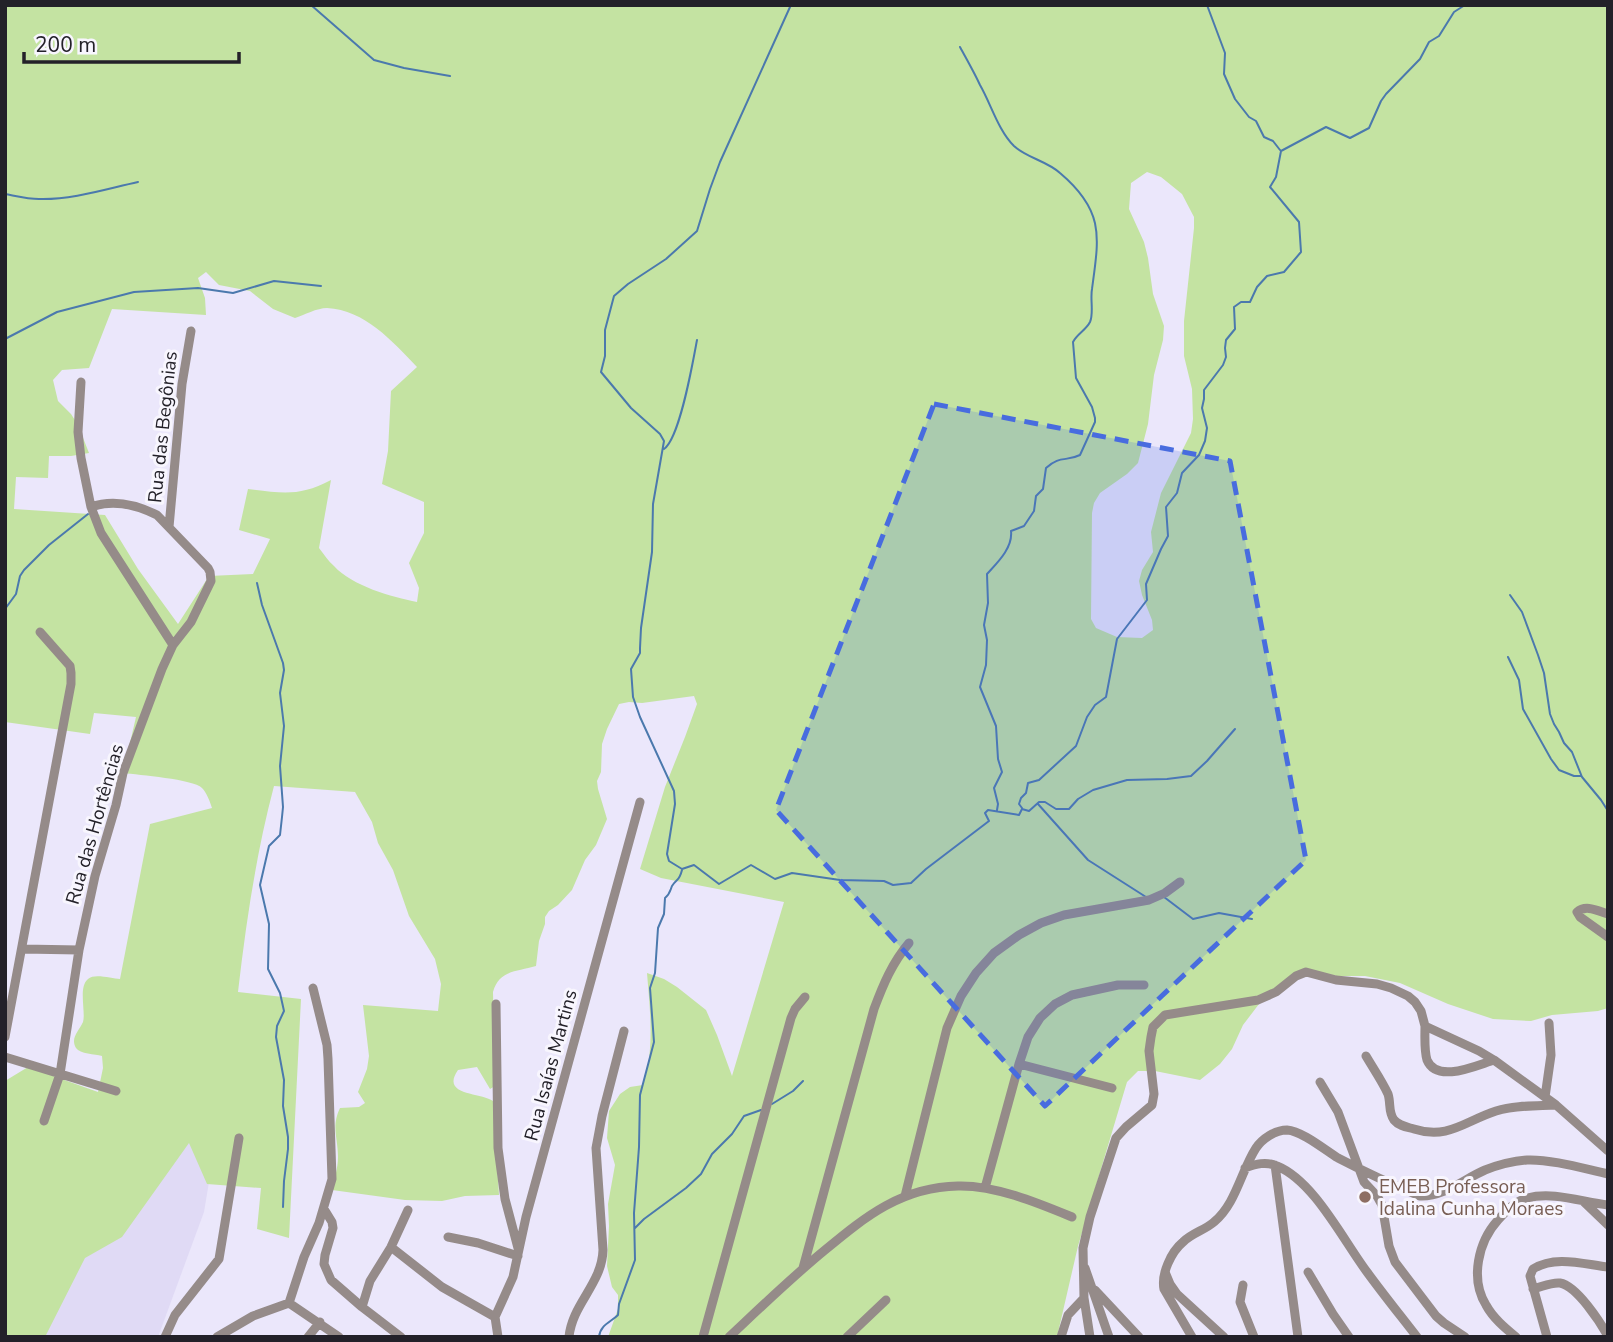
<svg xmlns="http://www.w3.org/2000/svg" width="1613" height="1342" font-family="'Nunito Sans',sans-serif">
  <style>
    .built { fill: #e0daf5 }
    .green { fill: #c4e3a2; fill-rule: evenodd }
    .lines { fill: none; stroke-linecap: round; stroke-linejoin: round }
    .stream { stroke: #4b79ad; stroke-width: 2 }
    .street { stroke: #958b89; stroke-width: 9 }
    .marked { fill: #486cdf; fill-opacity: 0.2; stroke: #486cdf; stroke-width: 5; stroke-dasharray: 14 9; stroke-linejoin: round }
    .education-dot { fill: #8d6e63; stroke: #f8f6fe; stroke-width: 2.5 }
    .labels { text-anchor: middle; stroke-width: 6; stroke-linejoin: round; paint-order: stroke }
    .street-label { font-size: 19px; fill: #232129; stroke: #f8f6fe }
    .education-label { font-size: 19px; fill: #785e54; stroke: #f8f6fe; text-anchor: start }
  </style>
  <rect width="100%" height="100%" fill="#ebe7fb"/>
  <!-- built -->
  <path class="built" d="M114,1096L217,1134L204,1212L158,1337H26Z"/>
  <!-- green -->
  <path class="green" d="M5,5H1608V1008L1598,1011L1552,1015L1531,1021L1493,1019L1448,1004L1400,983L1365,976H1337L1304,969L1277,993L1259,1004L1243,1025L1232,1049L1220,1064L1200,1080L1155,1071H1138L1127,1082L1078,1246L1057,1337H608L618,1309V1295L612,1287L607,1266L609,1226L608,1204L615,1165L607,1138L609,1111L620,1094L630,1087L643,1085C655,1049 650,1011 647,973L664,979L677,987L706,1010L717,1035L732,1076L784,902L661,878L640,869L665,787L685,737L697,704L694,696L642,703L629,702L619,704L607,729L602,744L601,772L597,781L598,789L607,819L596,845L585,860L572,890L558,905L549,911L545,917V924L539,941L536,966C516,972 499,970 493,992L495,1086L490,1089L477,1067L458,1070C440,1096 481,1092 493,1101L499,1195L465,1196L442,1201L405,1200L332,1190C334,1180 338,1168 338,1157C338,1138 331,1127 340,1108L359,1107L365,1103L358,1092L367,1069L369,1056L363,1005L438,1011L441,984L435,959L409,916L393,870L378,843L372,822L355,792L274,786C256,854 246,923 238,992L301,999L289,1238L257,1229L261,1188L207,1184L189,1143L122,1237L85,1258L45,1337H5V1081L28,1067L98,1092L103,1068L102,1056C95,1054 80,1054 76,1048C70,1038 79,1031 83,1022C86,1012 78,987 88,979C95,973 112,979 120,979L150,824L212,808C210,802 207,793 202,788C193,779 139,775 123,773L136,717L94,713L90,734L5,722ZM1147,172L1161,177L1182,194L1194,217V228L1184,321V356L1192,389L1193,419L1191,433L1161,493L1151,532L1153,552L1142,570L1139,581L1142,595L1152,620L1153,630L1142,638L1117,637L1096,628L1091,619L1092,513L1094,503L1100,493L1127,474L1138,463L1148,424L1154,375L1163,340L1164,326L1153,294L1148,258L1144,242L1129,209L1131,183ZM206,272L219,285L250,291L273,309L295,318C304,315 317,308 327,308C365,310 392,341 417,367L391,391L388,451L382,484L424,502V533L409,563L419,588L417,602C392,597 352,586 334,566C328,561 324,554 319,548L331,480C299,497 282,493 248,489L239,530L270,539L253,574L209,576L178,624L138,569L105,515L14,509L16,477L48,478L49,456H71L89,453L78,425L71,414L58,401L53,380L62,370L89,368L112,309L206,315L205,298L198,278Z"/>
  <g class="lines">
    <!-- stream -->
    <path class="stream" d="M311,5L374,60L404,68L450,76
      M1207,5L1225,53L1224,74L1235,99L1249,117L1256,121L1264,137L1273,141L1280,150
      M790,7L720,162L710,189L697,231L666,259L628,284L614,296L605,330V356L601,372L631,408L660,434L664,441L653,504L652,552L641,628L640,648V653L631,669L633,697L640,717L674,791L675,804L667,854L669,861L682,869L694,865L719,884L751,865L775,879L792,873L840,880L884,881L893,885L911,883L926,869L989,821L985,813L988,810L1019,815L1022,809L1029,811L1039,802H1045L1056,809H1069L1078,799L1093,790L1127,780L1167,779L1191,776L1207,761L1235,729
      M960,47C967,60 974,72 980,85C991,104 998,130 1014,146C1027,158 1047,161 1060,173C1105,211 1099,237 1092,289C1090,299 1094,313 1090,322C1086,330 1077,334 1073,342L1076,378L1092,407L1095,418V422L1080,455C1066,462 1060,455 1046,468L1043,489L1036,496L1034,511L1024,526L1011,531C1013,548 997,563 987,574L988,603L984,625L987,640L986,665L980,687L996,726L998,759L1002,772L994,788L998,804L997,810
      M5,194C16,196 28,199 39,199C72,200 106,189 138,182
      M5,339L57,312L134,292L198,288L233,293L274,281L321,286
      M664,449C680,438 693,361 697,340
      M257,583L262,605L283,663L284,670L280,693L284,726L280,766L283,807L282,817L280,835L269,846L260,885L269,924L268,969L280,993L284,1011L277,1026L276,1037L284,1080L283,1106L288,1137V1149L284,1181L283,1207
      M1510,595L1522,612L1538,655L1544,673L1550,714L1554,724L1559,732L1564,743L1572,752L1582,777L1601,800L1608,811
      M5,609L16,594L20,576L24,570L49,545L88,514
      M1508,657L1519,680L1523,709L1551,759L1559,770L1574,776H1581
      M1038,804L1088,860L1146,897
      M1022,808L1019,804L1021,798L1026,793L1028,783L1039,780L1076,746L1087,717L1095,705L1106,697L1117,639L1147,600L1146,584L1161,549L1168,536L1166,507L1177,493L1182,473L1199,455L1205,441L1207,428L1202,408L1204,399V390L1223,365L1226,357L1225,348L1226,340L1235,329L1234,307L1241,302H1250L1257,287L1267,276L1284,272L1301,252L1299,222L1270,187L1276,177L1281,151L1326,127L1350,138L1369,128L1381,101L1386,94L1420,59L1429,42L1439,36L1454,12L1465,5
      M1164,897L1193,919L1219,913L1252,919
      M772,1104L793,1091L803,1081
      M635,1228L644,1219L686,1188L701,1174L712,1154L732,1134L744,1116L761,1110
      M922,1336V1337
      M599,1337C600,1325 611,1322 618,1315L619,1304L635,1260L634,1213L639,1147L640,1095L654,1042L650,988L655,973L658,928L664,914L665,898C670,894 670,891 672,886C677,878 679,882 682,870"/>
    <!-- street -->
    <path class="street" d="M81,382L78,432L81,458L91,507L101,533L173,645
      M169,527L182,384L191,331
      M1608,914C1598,911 1586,904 1577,912L1580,917L1608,937
      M23,949L79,950
      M496,1004L498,1148L505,1199L518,1248
      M1425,1026C1425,1036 1424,1050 1427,1060C1437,1084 1477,1065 1494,1060
      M5,1037L71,684V673L70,666L40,632
      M1366,1056C1373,1068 1382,1081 1388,1094C1391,1103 1388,1112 1394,1120C1399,1126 1407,1127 1414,1129C1448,1140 1465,1121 1496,1111C1515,1105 1536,1106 1556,1105
      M5,1057L116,1091
      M1019,1064L1112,1088
      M1320,1082L1338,1112L1364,1182L1377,1196L1382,1205L1389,1246L1395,1262L1436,1316L1444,1323L1465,1337
      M1545,1097L1551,1055L1549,1023
      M44,1121L60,1074L79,950L95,876L116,805L123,773L162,669L173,645L191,622L211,581L210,572L208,568L157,515C135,504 113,499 91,507
      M1275,1165L1298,1337
      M1245,1168C1256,1164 1266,1161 1277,1166C1314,1181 1343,1240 1367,1272C1383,1294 1400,1315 1417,1337
      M985,1188L1019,1064L1028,1037L1040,1018L1055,1004L1072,995L1118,985H1144
      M905,1196L947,1028L961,996L976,973L994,953L1019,935L1041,923L1064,915L1149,900L1165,893L1180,882
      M1584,1202L1608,1225
      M324,1209L332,1222L333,1228L325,1255L324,1264L331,1280L362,1307L401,1337
      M448,1237L478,1243L518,1256
      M391,1247L442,1287L495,1317
      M803,1268L874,1009C883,985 892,963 909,943
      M1085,1268L1109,1337
      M1165,1272L1170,1284L1177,1294L1224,1337
      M1308,1272L1333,1314L1349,1337
      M1243,1285L1240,1302L1254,1337
      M1533,1289C1542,1287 1551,1282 1560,1283C1577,1286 1600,1322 1608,1336
      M1095,1290L1139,1337
      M289,1303L304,1257L319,1223L332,1179L328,1059L327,1045L313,988
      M362,1307L370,1281L391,1247L408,1210
      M165,1337L175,1315L219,1259L239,1138
      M217,1337L253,1316L289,1303L339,1337
      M308,1337L320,1322
      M498,1337L495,1317L513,1277L526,1217L640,802
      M569,1337C572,1304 602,1284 603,1250L596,1148L602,1116L624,1031
      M703,1337L791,1018L795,1009L805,997
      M729,1337C761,1307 792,1277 825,1250C866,1216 902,1187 958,1186C995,1185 1038,1203 1072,1217
      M847,1337L886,1300
      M1061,1337L1068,1315L1084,1298
      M1090,1337L1084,1298L1083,1248L1090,1217L1116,1138L1126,1127L1152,1105L1154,1094L1149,1051L1151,1037L1153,1027L1165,1015L1258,1000L1276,992L1296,976L1306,972L1336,980L1377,984L1391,988L1408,996L1415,1002L1421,1011L1425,1026L1479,1051L1494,1060L1556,1105L1608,1151
      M1192,1337L1164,1289C1161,1274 1171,1252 1183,1242C1192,1233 1205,1230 1214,1222C1236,1204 1241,1171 1256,1148C1262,1139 1275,1130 1287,1130C1302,1131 1325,1150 1338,1158C1365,1172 1393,1185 1420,1196C1444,1197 1464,1179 1485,1170C1498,1165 1514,1161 1527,1160C1551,1159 1585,1169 1608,1174
      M1516,1337C1505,1328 1493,1318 1486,1305C1470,1279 1478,1242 1498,1220C1506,1211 1515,1201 1527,1198C1553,1191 1582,1202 1608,1205
      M1547,1337L1530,1276L1533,1269C1555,1255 1583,1264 1608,1267"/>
  </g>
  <!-- marked area -->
  <path class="marked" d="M934,404L1230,461L1306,860L1045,1106L776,810Z"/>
  <!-- markers -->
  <circle class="education-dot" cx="1365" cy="1197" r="7"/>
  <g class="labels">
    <!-- street labels -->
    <g class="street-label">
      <text transform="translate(162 427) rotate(-84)" y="7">Rua das Begônias</text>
      <text transform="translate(94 824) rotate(-74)" y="7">Rua das Hortências</text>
      <text transform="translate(550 1065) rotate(-75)" y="7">Rua Isaías Martins</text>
    </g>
    <!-- education labels -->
    <g class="education-label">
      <text x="1379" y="1193">EMEB Professora<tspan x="1379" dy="22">Idalina Cunha Moraes</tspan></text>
    </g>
  </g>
  <!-- border -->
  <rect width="1613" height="1342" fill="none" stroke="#232129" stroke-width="14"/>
  <!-- scale -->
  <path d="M24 52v10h215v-10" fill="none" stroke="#232129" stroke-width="3.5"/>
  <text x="35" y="52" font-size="21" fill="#232129" stroke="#f8f6fe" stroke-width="5" paint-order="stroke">200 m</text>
</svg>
